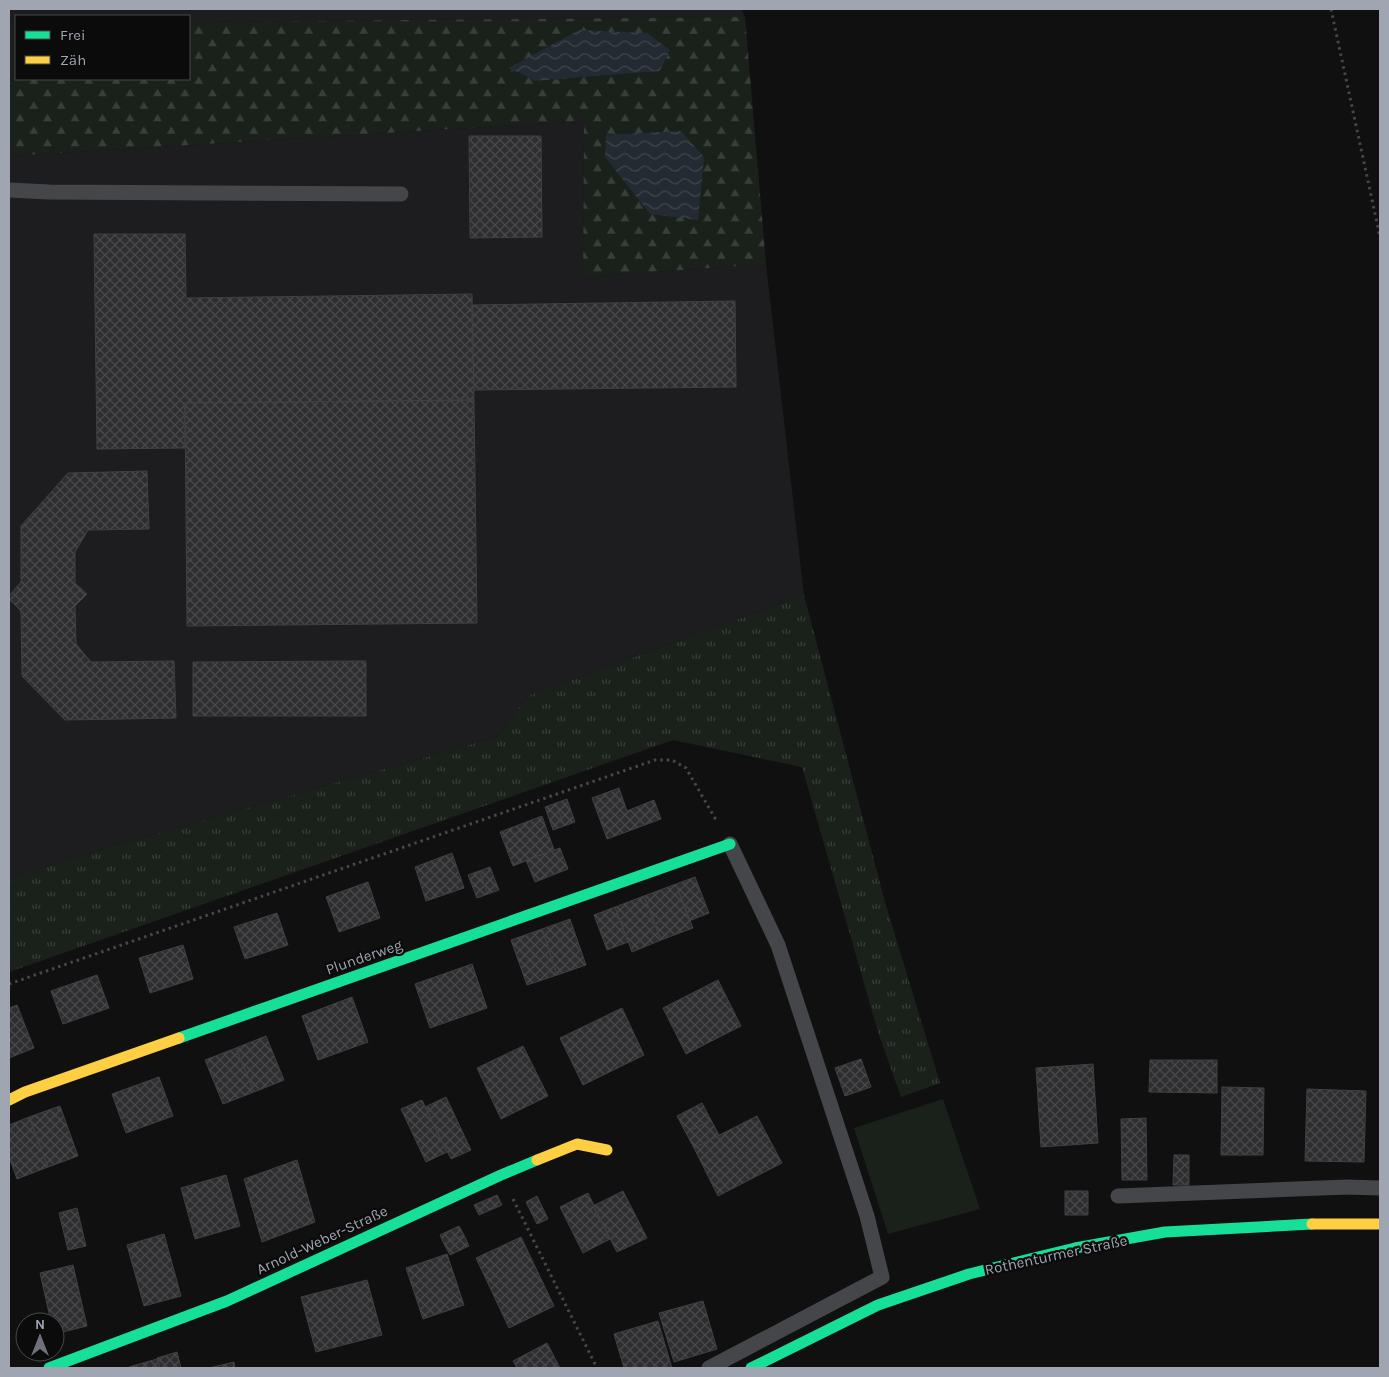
<svg xmlns="http://www.w3.org/2000/svg" width="1389" height="1377" font-family="Karla,sans-serif">
  <style>
    .built { fill: #1d1d1f }
    .grass { fill: url(#grass-tufts) }
    .forest { fill: url(#forest-firs); fill-rule: evenodd }
    .park { fill: #1a211b }
    .water { fill: url(#water-waves) }
    .building { fill: url(#building-cross-hatch); stroke: #3f4044 }
    .lines { fill: none; stroke-linecap: round; stroke-linejoin: round }
    .path { stroke: #46474b; stroke-width: 3; stroke-dasharray: 2.5 4; stroke-linecap: butt }
    .lane { stroke: #454649; stroke-width: 15 }
    .fast { stroke: #16e098; stroke-width: 11 }
    .slow { stroke: #ffcf43; stroke-width: 11 }
    .labels { text-anchor: middle; stroke-width: 4.5; stroke-linejoin: round; paint-order: stroke }
    .street-label { font-size: 15px; fill: #a0a5b2; stroke: #0b0b0c }
  </style>
  <defs>
    <pattern id="grass-tufts" width="24" height="20" patternUnits="userSpaceOnUse" patternTransform="scale(1.25)"><rect width="24" height="20" fill="#1a211b"/><path d="M3 7l-1-3M5 7V3M7 7l1-3M15 17l-1-3M17 17v-4M19 17l1-3" fill="none" stroke="#383e3a"/></pattern>
    <pattern id="forest-firs" width="22" height="20" patternUnits="userSpaceOnUse" patternTransform="scale(1.25)"><rect width="22" height="20" fill="#1a211b"/><path d="M5 1l3.5 6h-7zM16 11l3.5 6h-7z" fill="#383e3a"/></pattern>
    <pattern id="water-waves" width="16" height="10" patternUnits="userSpaceOnUse" patternTransform="scale(1.25)"><rect width="16" height="10" fill="#242a32"/><path d="M0 5q4-4 8 0t8 0" fill="none" stroke="#40464d"/></pattern>
    <pattern id="building-cross-hatch" width="8" height="8" patternUnits="userSpaceOnUse" patternTransform="scale(1.25)"><rect width="8" height="8" fill="#2e2e30"/><path d="M0 0l8 8M0 8l8-8" fill="none" stroke="#49494c"/></pattern>
  </defs>
  <rect width="100%" height="100%" fill="#101011"/>
  <!-- built -->
  <path class="built" d="M9,9H741L745,17L189,22V16H16V23H9Z
    M584,121L583,277L766,264L804,595L528,696L497,737L89,853L9,878V156Z"/>
  <!-- grass -->
  <path class="grass" d="M804,595L885,902L940,1083L901,1097L878,1032L802,767L673,740L9,972V878L89,853L497,737L528,696Z"/>
  <!-- forest -->
  <path class="forest" d="M745,17L766,264L583,277L584,121L9,156V23H16V79H189V22ZM579,30L670,50L660,71L535,81L510,69Z"/>
  <!-- park -->
  <path class="park" d="M943,1099L980,1209L888,1234L854,1128Z"/>
  <!-- water -->
  <path class="water" d="M579,30L647,33L670,50L660,71L535,81L509,68Z
    M681,131L704,157L698,220L650,214L605,157L606,135Z"/>
  <!-- building -->
  <path class="building" d="M469,136H541L542,237L470,238Z
    M94,234H185L186,298L472,294L474,400L185,403V448L97,449Z
    M735,301L736,387L474,390L472,305Z
    M474,400L477,623L187,626L185,403Z
    M147,471L149,529L88,530L75,552V583L87,594L75,606L76,644L91,662L174,661L176,718L65,720L22,676L21,611L9,599V596L21,582V526L68,473Z
    M366,661V716H193V662Z
    M619,788L627,811L654,800L661,819L607,839L592,798Z
    M567,799L575,822L564,826L556,803Z
    M556,803L564,826L553,830L545,807Z
    M542,816L554,850L513,866L500,832Z
    M560,848L568,869L535,882L526,860Z
    M452,853L464,888L426,901L415,867Z
    M490,867L499,890L488,894L479,871Z
    M479,871L488,894L477,898L468,875Z
    M695,877L709,913L689,921L676,884Z
    M368,882L380,918L339,932L326,897Z
    M676,884L693,928L661,940L644,896Z
    M644,896L661,940L632,952L615,907Z
    M615,907L628,942L607,950L594,915Z
    M277,913L288,945L245,959L234,927Z
    M570,919L586,965L557,975L542,929Z
    M542,929L557,975L527,985L511,940Z
    M183,945L193,979L150,993L139,958Z
    M472,964L487,1008L430,1028L415,984Z
    M97,975L109,1008L63,1024L51,991Z
    M718,980L741,1026L686,1054L663,1008Z
    M352,997L368,1042L318,1060L302,1016Z
    M17,1005L34,1048L9,1058V1008Z
    M622,1008L644,1055L583,1085L560,1038Z
    M266,1036L284,1080L254,1092L236,1048Z
    M523,1046L548,1096L501,1119L477,1068Z
    M236,1048L254,1092L223,1104L205,1060Z
    M861,1059L871,1087L845,1096L835,1068Z
    M1150,1060H1217V1093L1149,1092Z
    M1093,1064L1098,1143L1041,1147L1036,1068Z
    M159,1077L173,1116L126,1133L112,1094Z
    M1222,1087L1264,1088L1263,1155H1221Z
    M1307,1089L1366,1091L1364,1162L1305,1161Z
    M446,1097L471,1150L451,1159L425,1107Z
    M422,1100L447,1152L426,1162L401,1109Z
    M702,1103L711,1120L686,1133L677,1116Z
    M60,1106L78,1156L48,1167L29,1117Z
    M757,1116L782,1163L718,1196L694,1148Z
    M29,1117L48,1167L17,1179L9,1157V1125Z
    M1146,1118L1147,1180H1122L1121,1119Z
    M711,1120L719,1135L694,1148L686,1133Z
    M1174,1155H1189V1185H1173Z
    M297,1160L315,1222L262,1242L244,1179Z
    M226,1175L240,1226L195,1239L181,1188Z
    M623,1191L647,1238L617,1252L593,1206Z
    M1065,1191H1088V1215H1065Z
    M588,1193L610,1239L583,1253L560,1207Z
    M497,1195L502,1205L479,1215L474,1205Z
    M537,1196L548,1219L537,1224L526,1202Z
    M77,1208L86,1246L68,1250L59,1213Z
    M459,1226L464,1235L444,1244L440,1235Z
    M164,1234L181,1296L144,1306L127,1245Z
    M464,1235L469,1246L450,1255L444,1244Z
    M521,1237L554,1306L509,1328L476,1258Z
    M447,1254L464,1305L423,1319L406,1268Z
    M73,1265L87,1326L55,1334V1322H51L40,1273Z
    M367,1280L382,1335L316,1352L301,1297Z
    M703,1301L717,1349L674,1362L659,1313Z
    M658,1321L672,1368H624L614,1334Z
    M547,1343L560,1368H517L513,1361Z
    M177,1352L181,1368H160L157,1358Z
    M157,1359L160,1368H129V1367Z
    M234,1362L235,1368H209Z"/>
  <g class="lines">
    <!-- path -->
    <path class="path" d="M1331,9L1380,237
      M9,984L655,760H672L686,768L716,820
      M513,1199L597,1368"/>
    <!-- lane -->
    <path class="lane" d="M9,190L49,192L401,194
      M1118,1196L1347,1187L1380,1188
      M709,1368L882,1277L867,1216L778,945L730,844"/>
    <!-- fast -->
    <path class="fast" d="M179,1038L730,844
      M49,1368L227,1301L501,1175L537,1160
      M751,1368L878,1305L969,1274L1075,1248L1165,1232L1312,1224"/>
    <!-- slow -->
    <path class="slow" d="M9,1100L25,1092L179,1038
      M537,1160L577,1144L607,1150
      M1312,1224H1380"/>
  </g>
  <g class="labels">
    <!-- street labels -->
    <g class="street-label">
      <text transform="translate(364 957) rotate(-19)" y="5">Plunderweg</text>
      <text transform="translate(322 1240) rotate(-25)" y="5">Arnold-Weber-Straße</text>
      <text transform="translate(1056 1255) rotate(-12)" y="5">Rothenturmer Straße</text>
    </g>
  </g>
  <!-- border -->
  <rect width="1389" height="1377" fill="none" stroke="#a0a5b2" stroke-width="20"/>
  <!-- legend -->
  <rect x="15" y="15" width="175" height="65" fill="#0b0b0c" stroke="#47494e"/>
  <rect x="25" y="31" width="25" height="8" fill="#16e098" stroke="#47494e"/>
  <text x="60" y="40" font-size="15" fill="#a0a5b2">Frei</text>
  <rect x="25" y="56" width="25" height="8" fill="#ffcf43" stroke="#47494e"/>
  <text x="60" y="65" font-size="15" fill="#a0a5b2">Zäh</text>
  <!-- north arrow -->
  <g transform="translate(40 1337)"><circle r="24" fill="#0b0b0c" stroke="#47494e"/>
  <path d="M0-4L9 19L0 12L-9 19Z" fill="#6e717a"/>
  <text y="-8" font-size="14" font-weight="bold" text-anchor="middle" fill="#a0a5b2">N</text>
  </g>
</svg>
